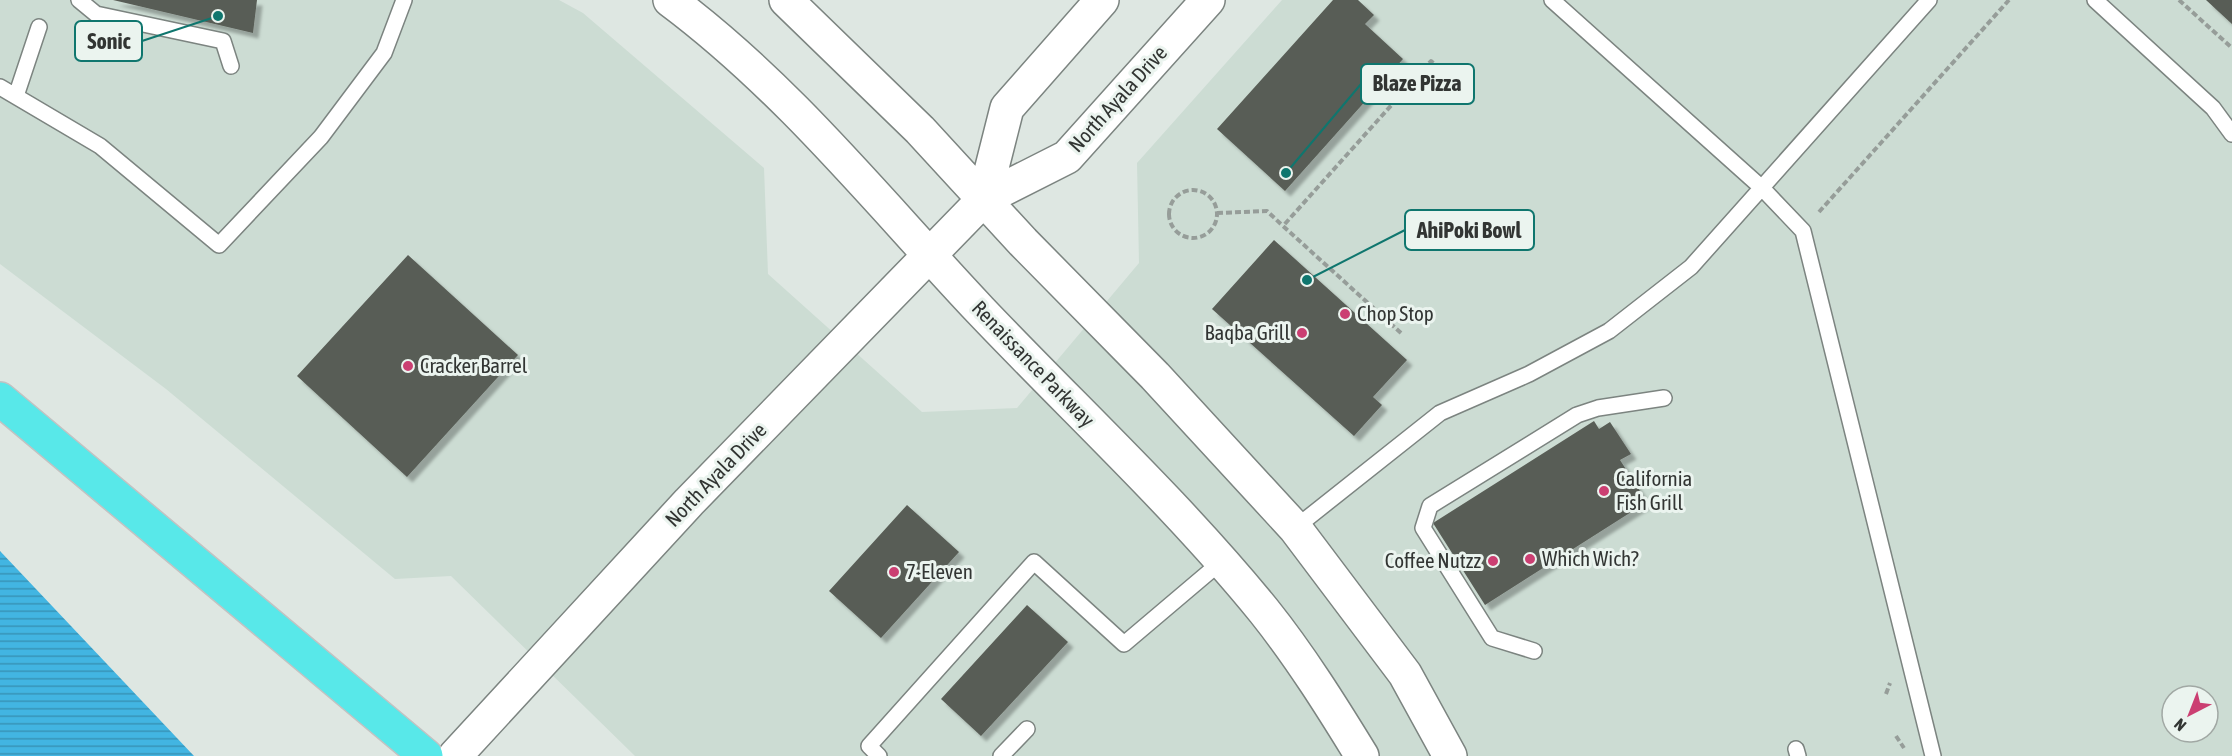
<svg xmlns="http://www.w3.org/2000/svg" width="2232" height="756" font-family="'Asap Condensed',sans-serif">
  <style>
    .built { fill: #ccdcd3; fill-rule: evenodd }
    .water { fill: url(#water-rules) }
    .building { fill: #595d56; filter: url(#shadow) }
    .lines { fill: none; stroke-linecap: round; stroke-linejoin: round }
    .lane-casing { stroke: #7c8480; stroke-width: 18 }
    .secondary-casing { stroke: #7c8480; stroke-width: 36 }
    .highway-casing { stroke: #c2c2c2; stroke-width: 36 }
    .path { stroke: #969d99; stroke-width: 4; stroke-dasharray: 6 3; stroke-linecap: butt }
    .lane { stroke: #fff; stroke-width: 15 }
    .secondary { stroke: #fff; stroke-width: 33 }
    .highway { stroke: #58e8e9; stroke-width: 33 }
    .poi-dot { fill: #cb3f72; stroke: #ebf4ef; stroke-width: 2 }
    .labels { text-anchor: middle; stroke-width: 6; stroke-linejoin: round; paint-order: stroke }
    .street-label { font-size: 21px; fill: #323533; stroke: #ebf4ef }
    .poi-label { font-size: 21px; fill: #323533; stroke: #ebf4ef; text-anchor: start }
    .leader { fill: none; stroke: #0f766e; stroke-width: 2 }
    .callout-dot { fill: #0f766e; stroke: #ebf4ef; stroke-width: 2 }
    .callout { fill: #ebf4ef; stroke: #0f766e; stroke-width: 2 }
    .callout-label { font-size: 22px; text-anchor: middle; font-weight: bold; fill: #323533 }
  </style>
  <defs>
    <pattern id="water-rules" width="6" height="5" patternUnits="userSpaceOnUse" patternTransform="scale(1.5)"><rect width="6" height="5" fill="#42b5e2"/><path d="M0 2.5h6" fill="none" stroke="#3894b8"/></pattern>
    <filter id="shadow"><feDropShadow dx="5.5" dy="5.5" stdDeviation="1.5" flood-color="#0004"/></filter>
  </defs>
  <rect width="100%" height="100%" fill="#dee7e2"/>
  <!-- built -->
  <path class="built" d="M0,0H559L583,13L764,168L768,274L922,412L1017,408L1139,263L1137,163L1282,0H2232V756H635L451,576L395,579L166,389L0,264ZM2172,696H2208V732H2172Z"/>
  <!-- water -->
  <path class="water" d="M0,551L194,756H0Z"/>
  <!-- building -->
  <path class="building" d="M113,0H257L253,33Z
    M1333,0H1358L1374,15L1365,24L1403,59L1285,191L1217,129Z
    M2206,0H2232V24Z
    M1274,240L1407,360L1373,397L1382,405L1354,436L1212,309Z
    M408,255L518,355L407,477L297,376Z
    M1594,421L1599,429L1610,422L1631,454L1620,460L1647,502L1485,605L1433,523Z
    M907,505L959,552L881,638L829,591Z
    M1027,605L1068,642L981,736L941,699Z"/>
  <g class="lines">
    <defs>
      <path id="lane" d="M79,0L96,14L223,41L231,66
        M1552,0L1762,188L1803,231L1933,756
        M2095,0L2213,108L2232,134
        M0,87L100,146L219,245L321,137L384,53L404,0
        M16,96L39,27
        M1295,528L1440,413L1529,374L1609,331L1691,267L1929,0
        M1534,651L1492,638L1423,528L1430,506L1577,415L1598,408L1664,398
        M1796,749L1798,756
        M879,756L869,746L1034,562L1124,644L1222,561
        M1001,756L1027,729"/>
      <path id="secondary" d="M670,0C788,88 880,204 980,310C1075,410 1177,504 1264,611C1300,656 1332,707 1362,756
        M786,0L920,130L1023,242L1155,376L1295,528L1405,674L1450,756
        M984,199L1007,108L1102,0
        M455,756L689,502L984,199L1067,157L1208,0"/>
      <path id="highway" d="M0,399L426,756"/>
    </defs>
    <!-- lane casing -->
    <use href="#lane" class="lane-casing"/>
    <!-- secondary casing -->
    <use href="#secondary" class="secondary-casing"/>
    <!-- highway casing -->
    <use href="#highway" class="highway-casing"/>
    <!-- path -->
    <path class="path" d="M2179,0L2232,48
      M1169 214a24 24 0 1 1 48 0a24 24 0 1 1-48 0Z
      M1819,212L2009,0
      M1217,213L1267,211L1283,226
      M1401,333L1283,226L1431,61L1453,81
      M1886,694L1890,683
      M1896,736L1904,748"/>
    <!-- lane -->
    <use href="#lane" class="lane"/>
    <!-- secondary -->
    <use href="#secondary" class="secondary"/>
    <!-- highway -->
    <use href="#highway" class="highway"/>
  </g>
  <!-- markers -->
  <g class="poi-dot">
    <circle cx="1345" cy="314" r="6"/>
    <circle cx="1302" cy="333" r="6"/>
    <circle cx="408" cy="366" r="6"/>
    <circle cx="1604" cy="491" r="6"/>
    <circle cx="1530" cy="559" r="6"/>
    <circle cx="1493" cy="561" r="6"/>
    <circle cx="894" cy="572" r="6"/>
  </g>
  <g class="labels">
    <!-- street labels -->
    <g class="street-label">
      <text transform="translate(1118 99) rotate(-48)" y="7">North Ayala Drive</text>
      <text transform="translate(1033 364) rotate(46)" y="7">Renaissance Parkway</text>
      <text transform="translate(716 475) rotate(-46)" y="7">North Ayala Drive</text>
    </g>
    <!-- poi labels -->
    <g class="poi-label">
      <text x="1357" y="321">Chop Stop</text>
      <text x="1290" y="340" text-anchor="end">Baqba Grill</text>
      <text x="420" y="373">Cracker Barrel</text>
      <text x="1616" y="486">California<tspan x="1616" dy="24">Fish Grill</tspan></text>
      <text x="1542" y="566">Which Wich?</text>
      <text x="1481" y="568" text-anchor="end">Coffee Nutzz</text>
      <text x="906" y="579">7-Eleven</text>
    </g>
  </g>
  <!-- callouts -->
  <path class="leader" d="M218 16L142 41M1286 173L1361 84M1307 280L1405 230"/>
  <g class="callout-dot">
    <circle cx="218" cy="16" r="6"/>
    <circle cx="1286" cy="173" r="6"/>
    <circle cx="1307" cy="280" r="6"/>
  </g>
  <g class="callout">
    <rect x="75" y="21" width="67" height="40" rx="6"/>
    <rect x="1361" y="64" width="113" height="40" rx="6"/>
    <rect x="1405" y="210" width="129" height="40" rx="6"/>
  </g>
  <g class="callout-label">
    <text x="109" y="49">Sonic</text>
    <text x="1417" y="91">Blaze Pizza</text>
    <text x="1469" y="238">AhiPoki Bowl</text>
  </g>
  <!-- north arrow -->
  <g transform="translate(2190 714) rotate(222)"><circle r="28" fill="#ebf4ef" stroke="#a1a8a4" stroke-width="1.5"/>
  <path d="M0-4.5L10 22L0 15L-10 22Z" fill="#cb3f72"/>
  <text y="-9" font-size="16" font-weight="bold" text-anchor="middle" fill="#323533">N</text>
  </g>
</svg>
